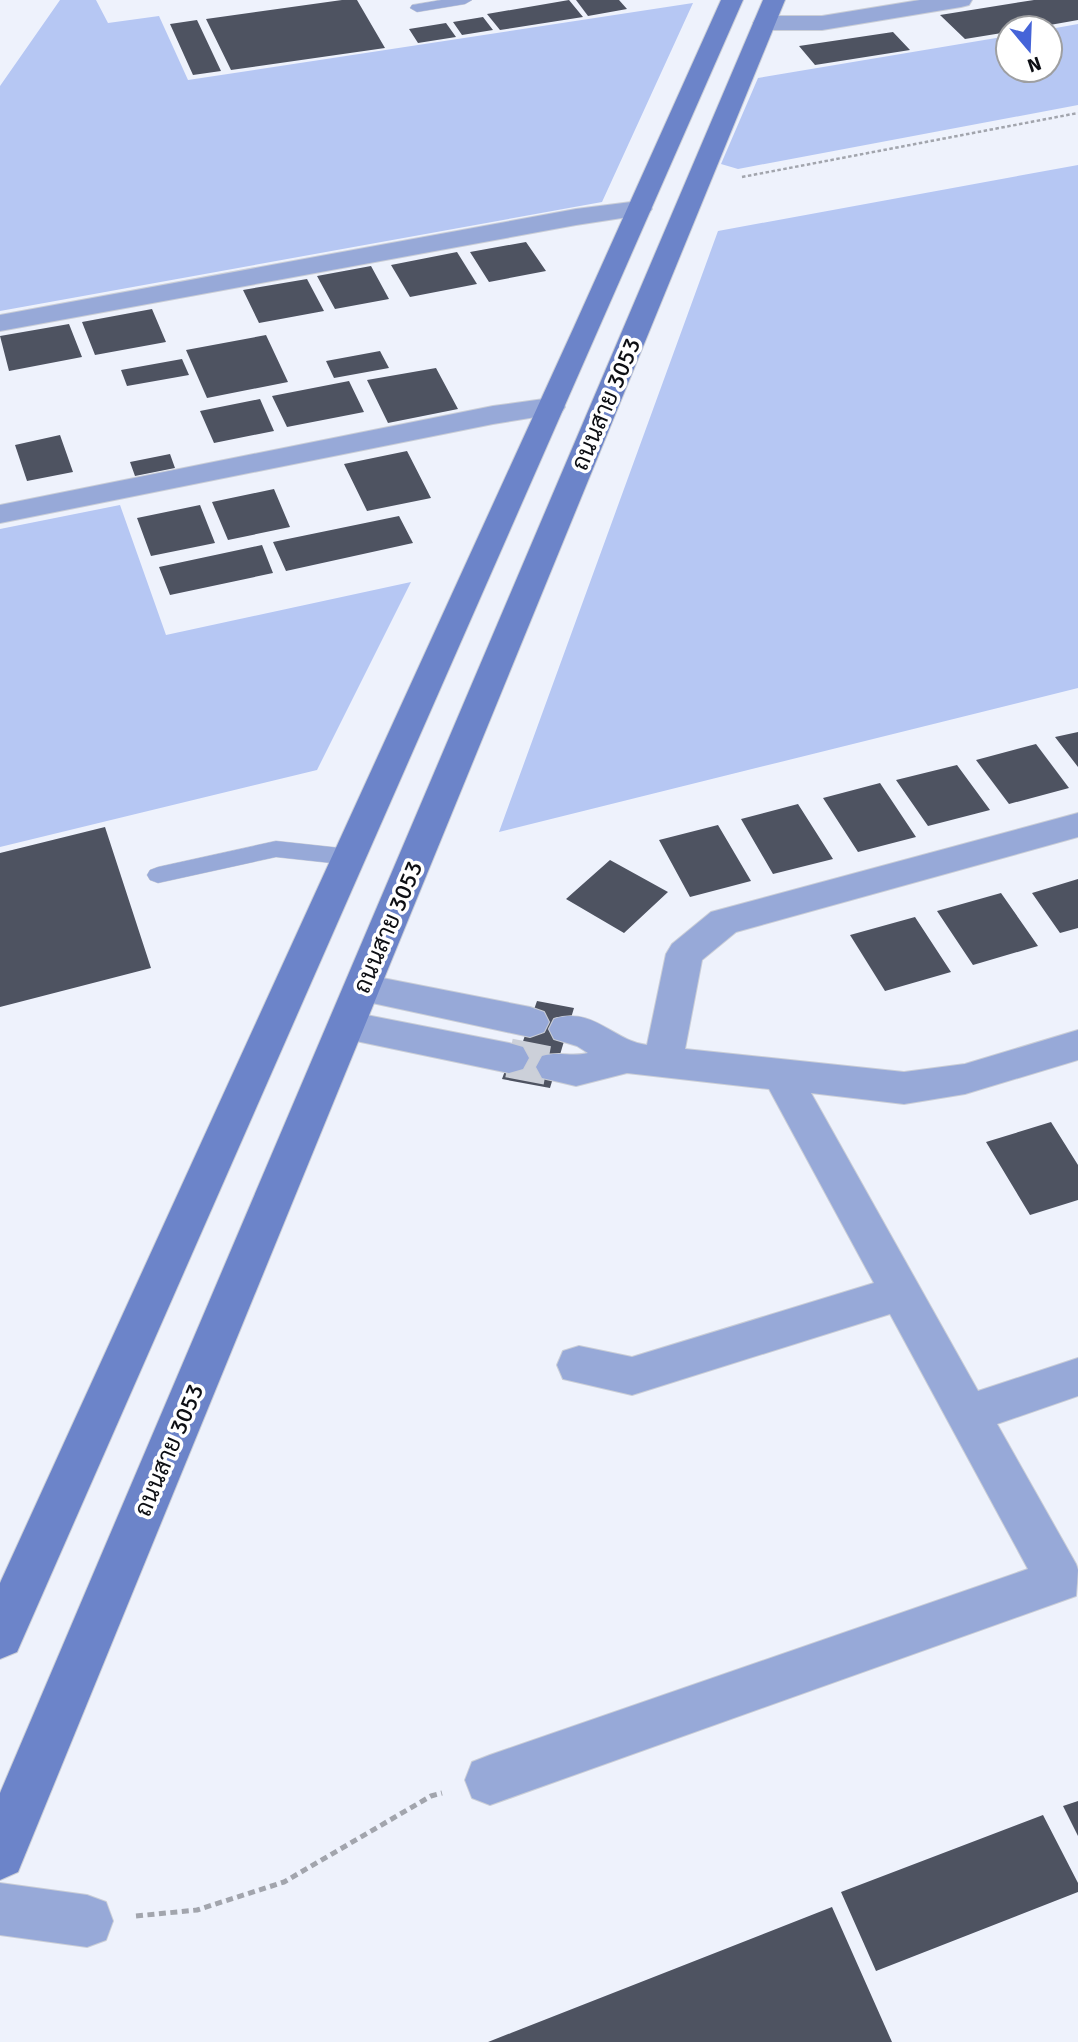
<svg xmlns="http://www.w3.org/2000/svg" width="1078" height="2042" font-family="Signika,Sarabun,sans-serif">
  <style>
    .green { fill: #b6c7f3 }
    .building { fill: #4e5361 }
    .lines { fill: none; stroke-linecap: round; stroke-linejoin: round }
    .street-tunnel { stroke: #ccd0d9; stroke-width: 39; stroke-dasharray: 39 19; stroke-linecap: butt }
    .lane-casing { stroke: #caced7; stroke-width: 1 }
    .street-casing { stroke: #caced7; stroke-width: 2 }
    .secondary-casing { stroke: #caced7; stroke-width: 2 }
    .path-far1 { stroke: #a2a5ad; stroke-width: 2.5; stroke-dasharray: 3.5 2.5; stroke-linecap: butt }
    .path { stroke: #a2a5ad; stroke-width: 5; stroke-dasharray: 7 4.5; stroke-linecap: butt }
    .lane { fill: #97a9d8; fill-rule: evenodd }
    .street { fill: #97a9d8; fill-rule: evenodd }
    .secondary { fill: #6c84c9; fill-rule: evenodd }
    .labels { text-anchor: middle; stroke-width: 7; stroke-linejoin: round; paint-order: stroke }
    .street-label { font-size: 24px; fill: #0d0f14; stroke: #fff }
  </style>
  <rect width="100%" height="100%" fill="#eef2fc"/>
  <!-- green -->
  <path class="green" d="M60,0H96L108,23L159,16L188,80L693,3L602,202L0,311V86Z
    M1078,24V105L738,169L721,164L758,78L1008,36V70H1050V29Z
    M1078,165V688L499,832L718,231Z
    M120,505L166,635L411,582L317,770L0,847V529Z"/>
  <!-- building -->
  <path class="building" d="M342,0H357L385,48L231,70L206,19Z
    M569,0L583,17L500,30L487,14Z
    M576,0H619L627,9L588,16Z
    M1034,0H1078V20L1033,28H1008V32L965,39L940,15Z
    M483,17L493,30L462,35L453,22Z
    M197,20L221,71L193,75L170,24Z
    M446,23L456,37L418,43L409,29Z
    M893,32L910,50L815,65L799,46Z
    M526,242L546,271L489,282L470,252Z
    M457,252L477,284L410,297L391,265Z
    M371,266L389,299L335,309L317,276Z
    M307,279L324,311L259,323L243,290Z
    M152,309L166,342L95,355L82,322Z
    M69,324L82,357L9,371L0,336Z
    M266,335L288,382L207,398L186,350Z
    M380,351L389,368L334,378L326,361Z
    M182,359L189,375L127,386L121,370Z
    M436,368L458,409L388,423L367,380Z
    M349,381L364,412L287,427L272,396Z
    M260,399L274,431L214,443L200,411Z
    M60,435L73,472L27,481L15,445Z
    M407,451L431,498L367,511L344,464Z
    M170,454L175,468L135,476L130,462Z
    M274,489L290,527L228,540L212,502Z
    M200,505L215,543L151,556L137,518Z
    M399,516L413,543L286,571L273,542Z
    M262,545L273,573L170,595L159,567Z
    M1078,732V767L1055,737Z
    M1036,744L1069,788L1009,804L976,760Z
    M957,765L990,810L928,826L896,780Z
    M880,783L916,837L858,852L823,798Z
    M798,804L833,859L773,874L741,819Z
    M718,825L751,881L690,897L659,840Z
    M105,827L151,968L0,1007V853Z
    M610,860L668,892L624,933L566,899Z
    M1078,879V928L1060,933L1032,893Z
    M1001,893L1038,946L973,965L937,911Z
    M915,917L951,972L885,991L850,935Z
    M537,1001L574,1008L550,1088L502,1079L515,1043L522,1044Z
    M1051,1122L1078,1165V1200L1030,1215L986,1142Z
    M1078,1801V1836L1063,1806Z
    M1043,1815L1078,1883V1892L876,1971L841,1892Z
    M832,1907L892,2042H488Z"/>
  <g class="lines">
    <!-- street-tunnel -->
    <path class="street-tunnel" d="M509,1058L556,1067"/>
    <defs>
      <path id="lane" d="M441,0H472L465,4L417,12L410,8L412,5Z
        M276,841L350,849L358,852L361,857L358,862L350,865L276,857L158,883L150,880L147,875L150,870L158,867Z"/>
      <path id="street" d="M920,0H972L969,5L961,7L822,30H764L756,28L753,23L756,18L764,16H822Z
        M639,201L648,204L652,209L648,214L576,225L0,331V315L576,209Z
        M551,398L561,401L565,407L561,413L493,424L0,523V505L493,406Z
        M1078,813V837L736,932L702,960L685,1049L904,1072L965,1064L1078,1030V1060L965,1094L904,1104L811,1093L978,1391L1078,1358V1396L997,1424L1076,1564L1078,1570L1076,1596L490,1805L472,1798L465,1780L472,1762L490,1755L1028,1569L890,1314L632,1395L563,1379L557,1365L563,1351L579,1346L632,1357L874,1283L769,1089L627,1073L576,1086L542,1078L536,1067L542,1056C558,1051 571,1057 588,1053L577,1046L554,1039L549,1029L554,1019C593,1006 613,1041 647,1045L666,954L672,944L711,912Z
        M362,974L530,1007L544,1012L549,1022L544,1032L530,1037L349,998L343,988L349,978Z
        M346,1011L509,1043L523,1047L529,1058L523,1069L509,1073L332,1036L327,1026L332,1016Z
        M0,1883L87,1895L106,1902L113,1921L106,1940L87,1947L0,1935Z"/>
      <path id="secondary" d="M721,0H743L17,1652L0,1659V1583L574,327Z
        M763,0H785L18,1872L0,1880V1793Z"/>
    </defs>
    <!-- lane casing -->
    <use href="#lane" class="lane-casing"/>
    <!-- street casing -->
    <use href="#street" class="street-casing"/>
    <!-- secondary casing -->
    <use href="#secondary" class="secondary-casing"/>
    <!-- path-far1 -->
    <path class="path-far1" d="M742,177L1078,113"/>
    <!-- path -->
    <path class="path" d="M136,1916L197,1910L284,1882L431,1796L442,1793"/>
    <!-- lane -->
    <use href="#lane" class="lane"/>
    <!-- street -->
    <use href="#street" class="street"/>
    <!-- secondary -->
    <use href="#secondary" class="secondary"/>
  </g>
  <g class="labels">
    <!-- street labels -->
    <g class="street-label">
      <text transform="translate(606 404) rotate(-67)" y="8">ถนนสาย 3053</text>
      <text transform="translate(388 927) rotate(-67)" y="8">ถนนสาย 3053</text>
      <text transform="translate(169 1450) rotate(-67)" y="8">ถนนสาย 3053</text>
    </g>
  </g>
  <!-- north arrow -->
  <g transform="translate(1029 49) rotate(161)"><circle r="33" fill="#ffffff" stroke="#9e9fa1" stroke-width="2"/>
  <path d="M0-5L12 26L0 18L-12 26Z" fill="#4564d8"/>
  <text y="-10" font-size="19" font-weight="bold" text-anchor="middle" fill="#0d0f14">N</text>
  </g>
</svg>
